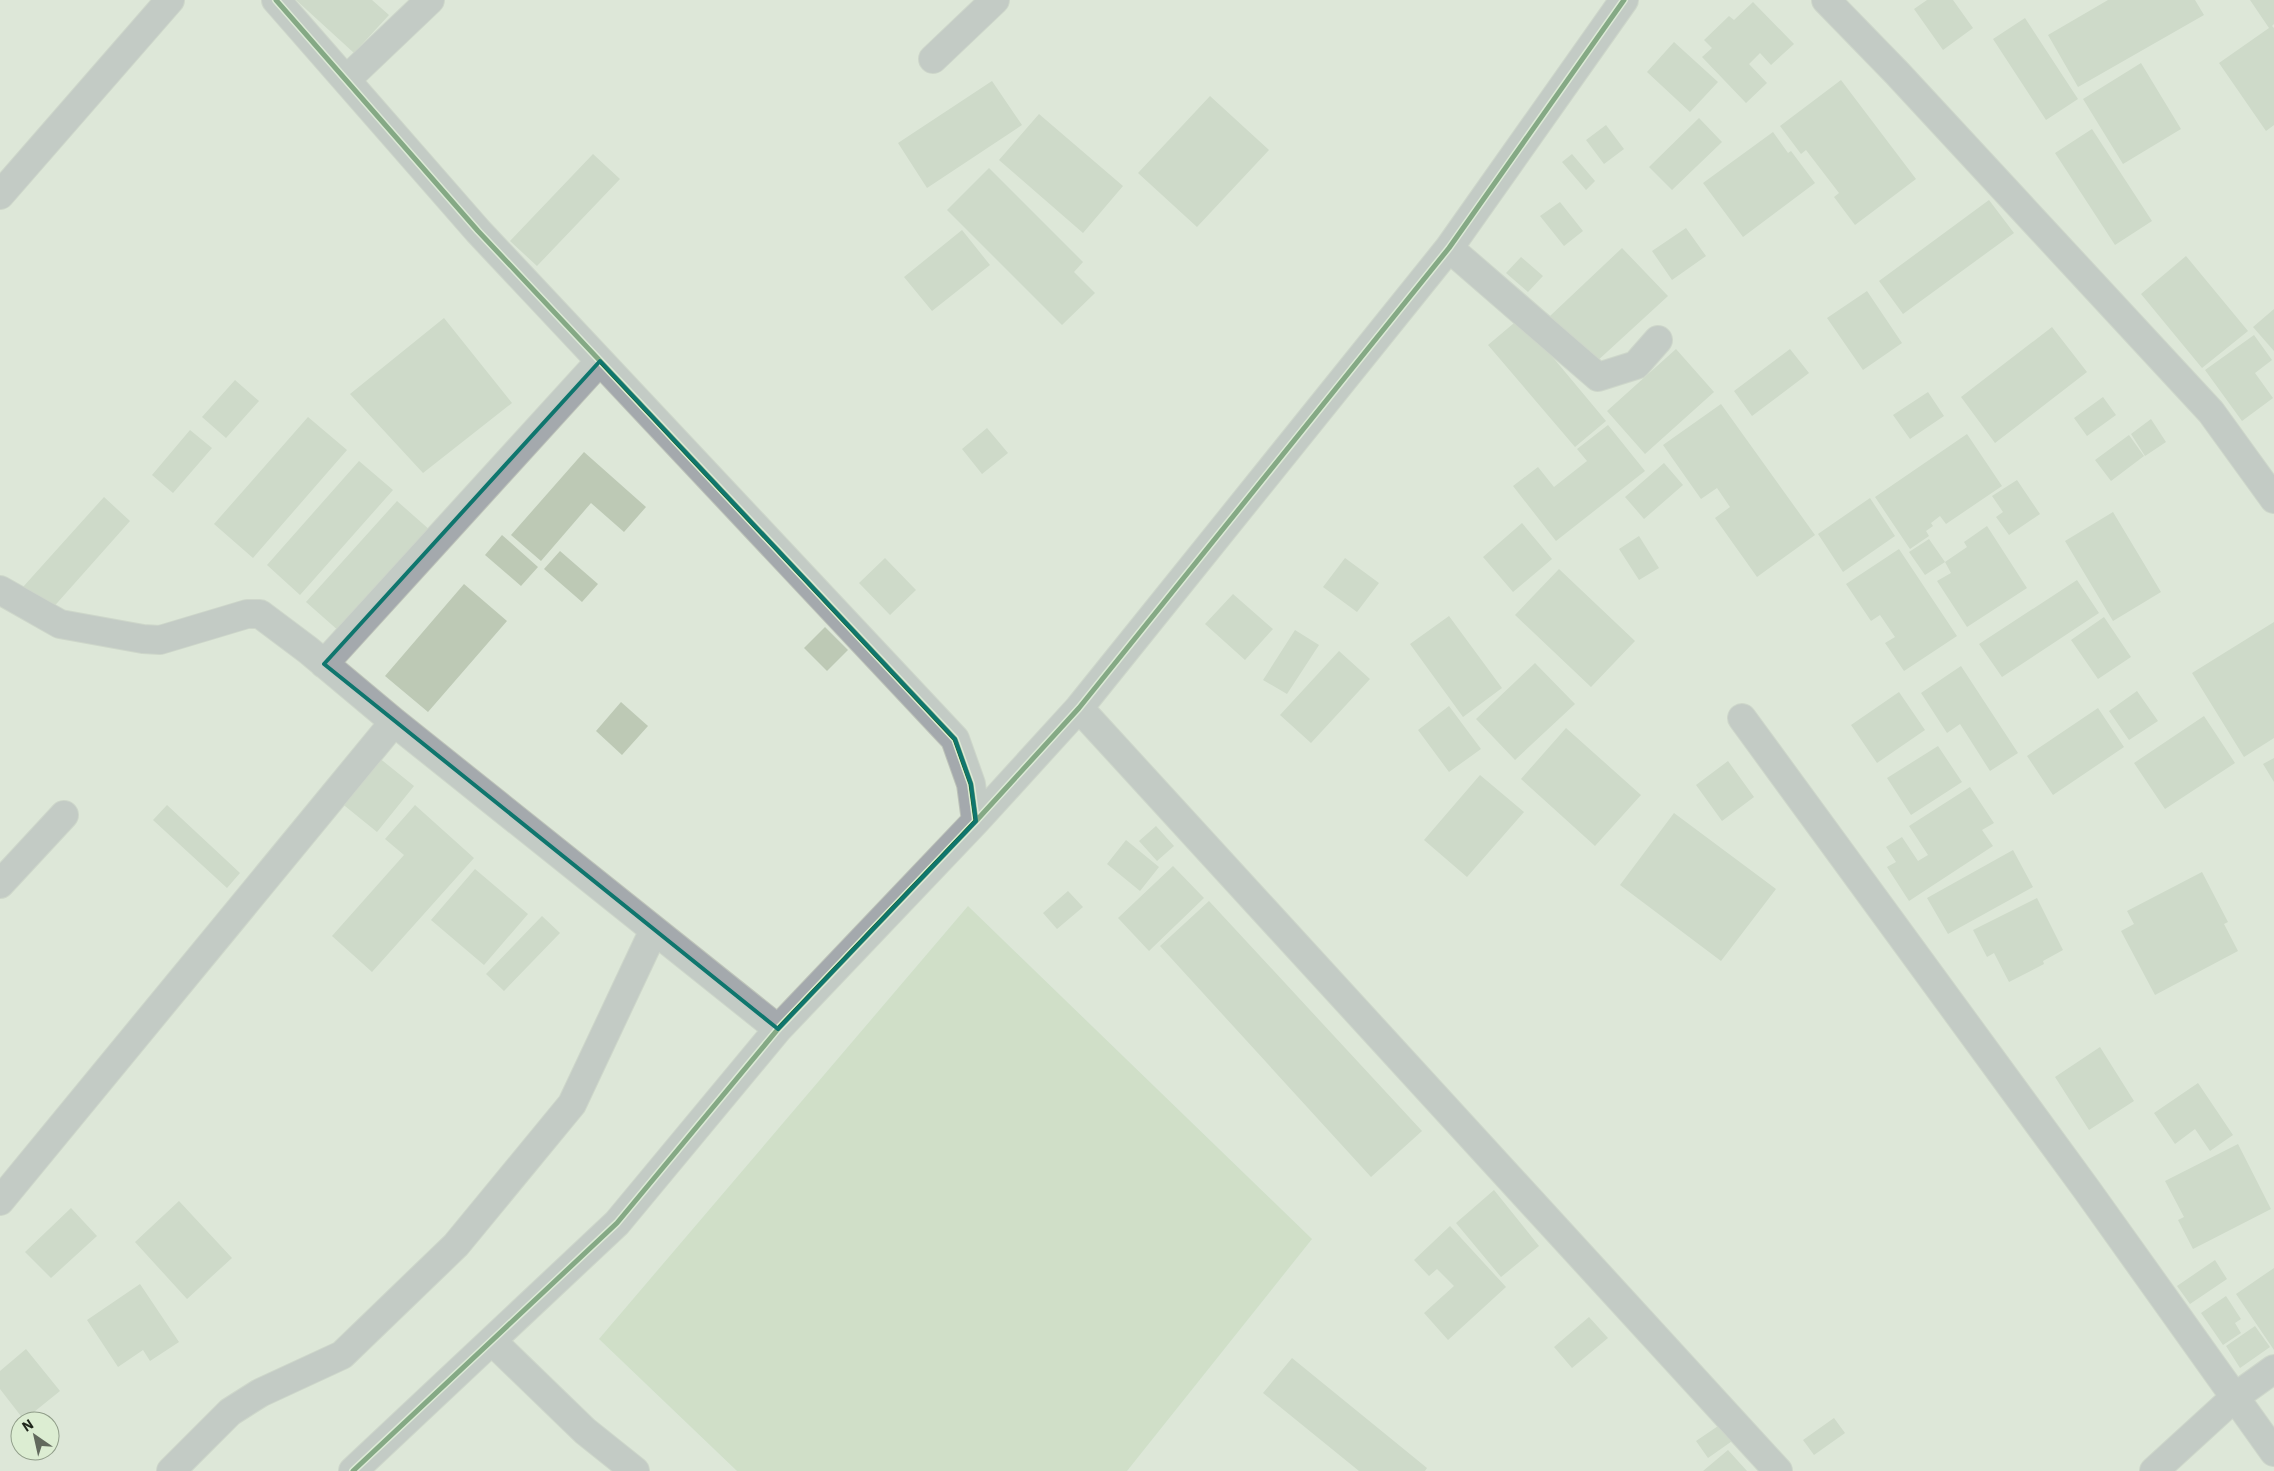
<svg xmlns="http://www.w3.org/2000/svg" width="2274" height="1471" font-family="'IBM Plex Sans',sans-serif">
  <style>
    .green { fill: #c0d5b4 }
    .building { fill: #bdc9b5 }
    .lines { fill: none; stroke-linecap: round; stroke-linejoin: round }
    .minor-casing { stroke: #bcc2b8; stroke-width: 30 }
    .minor { stroke: #a4a9ad; stroke-width: 28 }
    .cycleway-casing { stroke: #dcedd2; stroke-width: 8 }
    .cycleway { stroke: #1b5e20; stroke-width: 5 }
    .marked { fill: none; stroke: #0f766e; stroke-width: 4; stroke-linejoin: round }
  </style>
  <rect width="100%" height="100%" fill="#dde7d8"/>
  <!-- green -->
  <path class="green" d="M968,906L1312,1239L1127,1471H737L599,1339Z"/>
  <!-- building -->
  <path class="building" d="M296,0H372L389,15L354,53Z
    M1927,0H1953L1973,28L1943,50L1914,9Z
    M2108,0H2195L2204,15L2078,87L2048,35Z
    M2250,0H2274V24L2272,26L2274,28V125L2266,131L2219,63L2269,28Z
    M1753,2L1794,44L1771,65L1760,53L1749,64L1767,83L1746,103L1702,57L1712,48L1704,40L1729,16L1734,20Z
    M2025,18L2078,99L2046,120L1993,39Z
    M1674,42L1718,82L1690,112L1647,72Z
    M2141,63L2181,129L2123,164L2083,99Z
    M1841,80L1916,179L1855,225L1834,197L1839,193L1806,150L1801,154L1780,126Z
    M992,81L1022,125L927,188L898,143Z
    M1210,96L1269,150L1197,227L1138,173Z
    M1039,114L1123,186L1083,233L999,160Z
    M1699,118L1722,142L1672,190L1649,167Z
    M1606,125L1624,149L1604,164L1586,140Z
    M2092,129L2152,221L2115,245L2055,153Z
    M1773,132L1788,153L1791,151L1815,183L1743,237L1703,183Z
    M593,154L620,179L537,266L510,241Z
    M1572,154L1595,181L1586,190L1562,162Z
    M989,168L1083,262L1074,272L1095,293L1062,325L947,210Z
    M1989,200L2014,233L1903,314L1879,281Z
    M1560,202L1583,231L1564,246L1540,216Z
    M1686,228L1706,256L1672,280L1652,251Z
    M962,230L990,265L932,311L904,277Z
    M1622,248L1668,296L1595,363L1550,316Z
    M2186,256L2248,331L2202,368L2141,294Z
    M1521,257L1543,276L1528,292L1506,273Z
    M1867,291L1902,343L1863,370L1827,318Z
    M2274,309V351L2253,327Z
    M444,318L512,403L423,473L350,394Z
    M1520,318L1606,421L1575,447L1488,345Z
    M2052,327L2087,372L1995,443L1961,397Z
    M2254,335L2272,360L2255,373L2273,398L2242,421L2205,370Z
    M1676,349L1714,392L1645,454L1607,411Z
    M1790,349L1809,373L1752,416L1734,391Z
    M235,380L259,401L226,438L202,417Z
    M1928,392L1944,416L1910,439L1893,415Z
    M2103,397L2116,415L2087,436L2074,418Z
    M1721,404L1815,535L1757,577L1715,518L1730,507L1717,488L1701,499L1663,445Z
    M308,417L347,450L253,558L214,524Z
    M2151,419L2166,442L2145,456L2131,434Z
    M1608,425L1645,471L1556,541L1513,486L1538,467L1554,487L1587,461L1577,449Z
    M987,428L1008,453L982,474L962,449Z
    M190,430L212,448L173,493L152,475Z
    M1967,434L2002,486L1946,524L1940,516L1931,523L1933,526L1926,531L1929,536L1910,549L1875,497Z
    M2129,435L2144,456L2111,481L2095,460Z
    M584,452L646,507L624,532L591,503L541,561L511,535Z
    M359,461L393,490L300,595L267,565Z
    M1664,463L1683,485L1644,519L1625,497Z
    M2017,480L2040,514L2009,535L1996,517L2003,512L1992,496Z
    M104,497L130,521L50,611L23,587Z
    M1870,498L1895,536L1843,572L1818,534Z
    M397,501L431,531L340,632L306,602Z
    M2113,512L2161,592L2113,621L2065,541Z
    M1522,523L1552,559L1513,592L1483,557Z
    M1987,526L2027,588L1967,627L1937,581L1951,573L1945,562L1925,575L1909,552L1929,539L1945,562L1967,547L1964,542Z
    M502,535L538,567L521,586L485,555Z
    M1639,536L1659,568L1639,580L1619,549Z
    M1899,549L1957,636L1904,671L1885,643L1895,637L1880,615L1871,621L1846,584Z
    M560,551L598,584L582,602L544,569Z
    M885,558L916,590L890,615L859,583Z
    M1345,558L1379,583L1357,612L1323,587Z
    M1559,569L1635,641L1591,687L1515,615Z
    M2077,580L2099,613L2002,677L1979,644Z
    M464,584L507,621L428,712L385,676Z
    M1233,594L1273,629L1245,660L1205,624Z
    M1449,616L1502,688L1463,717L1410,644Z
    M2104,617L2131,657L2098,679L2071,640Z
    M2274,622V738L2244,757L2192,673Z
    M825,627L848,650L827,671L804,648Z
    M1295,630L1319,645L1287,694L1263,680Z
    M1339,651L1370,679L1311,743L1280,715Z
    M1535,663L1575,704L1515,760L1476,719Z
    M1961,666L2018,753L1990,771L1960,724L1947,733L1921,693Z
    M2137,691L2158,721L2129,740L2109,711Z
    M1899,692L1925,730L1877,763L1851,725Z
    M621,702L648,726L622,755L596,731Z
    M1449,706L1481,749L1449,772L1418,730Z
    M2098,708L2124,747L2053,795L2027,756Z
    M2204,716L2235,763L2165,809L2134,763Z
    M1566,728L1641,795L1595,846L1521,779Z
    M1938,746L1962,782L1911,815L1887,778Z
    M378,757L414,786L377,832L340,802Z
    M2274,758V782L2263,764Z
    M1728,761L1754,797L1722,821L1696,785Z
    M1480,775L1524,812L1467,877L1424,840Z
    M1970,787L1994,823L1982,830L1993,846L1909,901L1887,867L1896,862L1886,847L1902,837L1918,861L1928,855L1909,826Z
    M167,805L240,873L227,888L153,820Z
    M415,805L474,858L372,972L332,936L404,855L385,839Z
    M1674,813L1776,889L1721,961L1620,885Z
    M1156,826L1174,846L1157,861L1139,841Z
    M1126,840L1159,867L1140,891L1107,864Z
    M2013,850L2033,887L1948,934L1927,898Z
    M1173,866L1204,898L1149,951L1118,918Z
    M475,869L528,914L484,965L431,920Z
    M2202,872L2228,922L2224,924L2238,951L2155,995L2121,931L2134,924L2127,911Z
    M1068,891L1083,907L1057,929L1043,913Z
    M2037,898L2063,950L2043,961L2044,964L2009,982L1994,953L1987,957L1973,930Z
    M1209,901L1422,1131L1371,1177L1160,946Z
    M542,916L560,933L504,991L486,974Z
    M2100,1047L2134,1101L2089,1130L2055,1077Z
    M2198,1083L2233,1135L2210,1151L2195,1129L2175,1144L2154,1113Z
    M2238,1144L2271,1209L2193,1249L2178,1220L2184,1217L2165,1181Z
    M1494,1190L1539,1246L1501,1277L1456,1223Z
    M179,1201L232,1258L187,1299L135,1242Z
    M71,1208L97,1236L51,1278L25,1252Z
    M1450,1226L1506,1287L1448,1340L1424,1313L1454,1286L1437,1269L1429,1276L1414,1260Z
    M2215,1260L2227,1279L2190,1304L2177,1286Z
    M2274,1268V1350L2236,1294Z
    M140,1284L179,1342L150,1361L143,1350L118,1367L87,1320Z
    M2226,1296L2241,1319L2235,1323L2241,1333L2223,1345L2201,1313Z
    M1589,1317L1608,1338L1572,1368L1554,1347Z
    M2255,1326L2270,1347L2240,1368L2226,1346Z
    M26,1349L60,1391L24,1420L0,1389V1371Z
    M1292,1358L1427,1468L1425,1471H1359L1263,1393Z
    M1834,1418L1845,1433L1814,1455L1803,1440Z
    M1724,1422L1735,1439L1708,1458L1696,1441Z
    M1728,1450L1747,1471H1703Z"/>
  <g class="lines">
    <defs>
      <path id="minor" d="M276,0L478,231L955,739L971,784L976,821
        M1826,0L1897,73L2211,412L2274,499
        M933,59L995,0
        M346,80L430,0
        M0,195L170,0
        M1449,248L1598,377L1636,365L1658,340
        M0,590L60,624L143,639L160,640L247,614H260L308,650L394,722L778,1029
        M324,664L600,361
        M1079,708L1778,1471
        M1742,718L2087,1190L2274,1452
        M0,884L64,815
        M0,1201L394,722
        M492,1341L585,1431L635,1471
        M171,1471L230,1412L260,1393L342,1355L456,1245L572,1104L654,930
        M353,1471L617,1223L778,1029L976,821L1079,708L1449,248L1624,0
        M2154,1471L2235,1397L2274,1369"/>
    </defs>
    <!-- minor casing -->
    <use href="#minor" class="minor-casing"/>
    <!-- minor -->
    <use href="#minor" class="minor"/>
    <defs>
      <path id="cycleway" d="M276,0L478,231L955,739L971,784L976,821
        M353,1471L617,1223L778,1029L976,821L1079,708L1449,248L1624,0"/>
    </defs>
    <!-- cycleway casing -->
    <use href="#cycleway" class="cycleway-casing"/>
    <!-- cycleway -->
    <use href="#cycleway" class="cycleway"/>
  </g>
  <!-- marked area -->
  <path d="M0 0H2274V1471H0ZM600,361L955,739L971,784L976,821L778,1029L324,664Z" fill="#dde7d8" fill-opacity=".55" fill-rule="evenodd"/>
  <path class="marked" d="M600,361L955,739L971,784L976,821L778,1029L324,664Z"/>
  <!-- north arrow -->
  <g transform="translate(35 1436) rotate(326)"><circle r="24" fill="#dcedd2" stroke="#909d89"/>
  <path d="M0-4L9 19L0 12L-9 19Z" fill="#62695d"/>
  <text y="-8" font-size="14" font-weight="bold" text-anchor="middle" fill="#1f251b">N</text>
  </g>
</svg>
